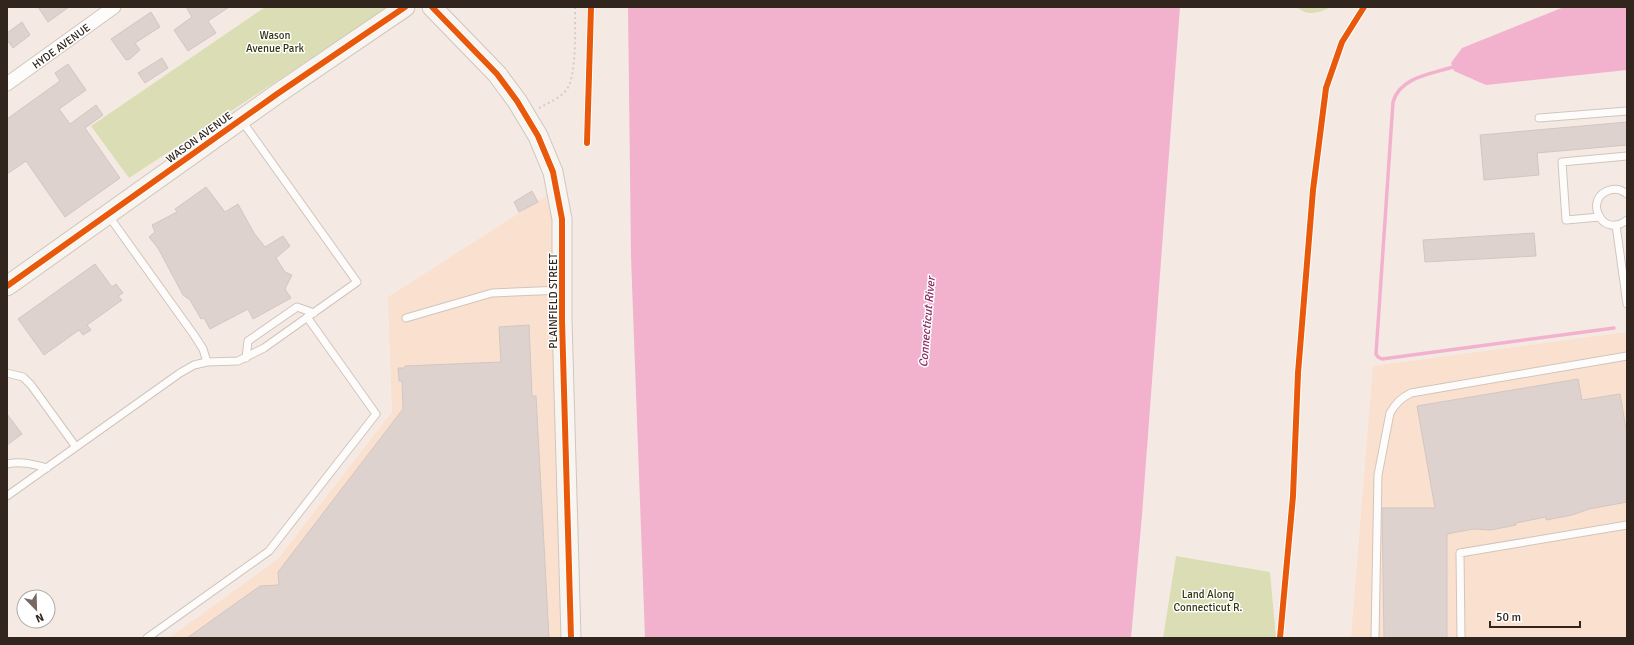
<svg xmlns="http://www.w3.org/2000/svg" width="1634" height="645" font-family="Signika,sans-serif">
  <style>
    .built { fill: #fae0ce }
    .green { fill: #dbdeb5 }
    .water { fill: #f2b2ce }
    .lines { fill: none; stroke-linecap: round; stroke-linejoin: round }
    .stream { stroke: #f2b2ce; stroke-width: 3.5 }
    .building { fill: #ded2ce; stroke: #d2c6c3 }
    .lane-casing { stroke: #d0c5be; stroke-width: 9 }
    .street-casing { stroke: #d0c5be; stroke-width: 15 }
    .secondary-casing { stroke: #d0c5be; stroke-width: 21 }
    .path { stroke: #d2cdcb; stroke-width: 2; stroke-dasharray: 2 3; stroke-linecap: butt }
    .lane { stroke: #fefcfb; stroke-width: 7 }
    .street { stroke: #fefcfb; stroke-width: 13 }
    .secondary { stroke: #f8f5f1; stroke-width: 19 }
    .cycleway-casing { stroke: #fff; stroke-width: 8 }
    .cycleway { stroke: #e8590c; stroke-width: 6 }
    .labels { text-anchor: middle; stroke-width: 3; stroke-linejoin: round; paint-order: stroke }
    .park-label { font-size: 11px; fill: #303610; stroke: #fff }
    .street-label { font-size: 11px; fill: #31251d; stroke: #fff }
    .water-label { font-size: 12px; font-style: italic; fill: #8d2b63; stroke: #fff }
  </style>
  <rect width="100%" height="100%" fill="#f5eae3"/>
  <!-- built -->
  <path class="built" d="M546,196L554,228L563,638H169L278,559L392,412L388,297Z
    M1627,332V638H1351L1373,366Z"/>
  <!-- green -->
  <path class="green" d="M265,7H390L129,178L91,126Z
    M1297,7H1331C1320,13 1307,17 1297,7Z
    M1176,556L1270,572L1276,638H1163Z"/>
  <!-- water -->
  <path class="water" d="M628,7H1180L1142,515L1131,638H645L631,257Z
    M1564,7H1627V70L1486,85L1454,71L1451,63L1462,48Z"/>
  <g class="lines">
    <!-- stream -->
    <path class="stream" d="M1453,67C1431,74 1400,77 1393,102L1376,354L1378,357L1382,359L1614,328"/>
  </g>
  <!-- building -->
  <path class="building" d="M38,7H69L48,22Z
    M186,7H229L208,21L216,33L188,51L174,30L192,17Z
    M151,12L160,27L135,43L140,50L130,59L126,60L111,39Z
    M22,22L30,35L13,48L7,40V33Z
    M162,58L168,68L145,83L138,73Z
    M68,64L86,90L59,109L70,124L96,105L103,115L85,128L120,178L65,217L26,161L7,174V119L60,81L55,73Z
    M1627,122V145L1537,153L1539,175L1484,180L1480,135Z
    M206,187L225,212L238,204L254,233L265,247L283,236L290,246L276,258L285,272L292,275L285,289L291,298L253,319L248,309L210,329L204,318L201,319L190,300L183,295L158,248L149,237L155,232L152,225L177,212L175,209Z
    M532,191L538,202L519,212L514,202Z
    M1534,233L1536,256L1425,262L1423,240Z
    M95,264L112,287L116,284L123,293L118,296L122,300L87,325L91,330L83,335L79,330L44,355L18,319Z
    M529,325L532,396H536L549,638H187L260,586L279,585L278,572L403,409L402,381H399L398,368H405V366L501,362L499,327Z
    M1578,379L1582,400L1620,394L1627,434V502L1589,509L1572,515L1546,520V517L1516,523V525L1491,530L1473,529L1447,534V638H1384L1382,508H1435L1417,406Z
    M7,414L22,434L7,445Z"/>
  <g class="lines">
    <defs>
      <path id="lane" d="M1539,118L1627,111
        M1627,194C1622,190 1616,188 1610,190C1583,197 1601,240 1627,220
        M108,215L194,335L203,349L207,362
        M1600,217L1566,220L1562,162L1627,156
        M1616,225L1627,304
        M406,318L492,293L562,290
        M246,358L248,341L297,307L314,313
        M7,373L23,377L31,385L76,447
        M7,464C21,461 33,464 47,468
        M7,496L180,373L194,365L207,362L238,361L264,348L357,282L242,121
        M147,638L269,551L376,414L307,317
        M1375,638L1378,475L1390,413C1396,403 1401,398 1411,393L1627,356
        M1461,638L1460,553L1627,525"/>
      <path id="street" d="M7,84L114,7"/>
      <path id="secondary" d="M432,7L497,74L517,101L538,136L553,172L556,188L562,219V320L571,638
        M7,286L277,94L405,7"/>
    </defs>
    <!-- lane casing -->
    <use href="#lane" class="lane-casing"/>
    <!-- street casing -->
    <use href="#street" class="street-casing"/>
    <!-- secondary casing -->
    <use href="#secondary" class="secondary-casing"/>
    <!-- path -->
    <path class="path" d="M539,108C548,103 561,98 567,89C577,75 575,26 575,7"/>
    <!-- lane -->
    <use href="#lane" class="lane"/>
    <!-- street -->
    <use href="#street" class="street"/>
    <!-- secondary -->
    <use href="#secondary" class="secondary"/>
    <defs>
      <path id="cycleway" d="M432,7L497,74L517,101L538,136L553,172L556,188L562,219V320L571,638
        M587,143L591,7
        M7,286L277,94L405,7
        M1280,638L1293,496L1298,373L1313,190L1326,88L1342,42L1364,7"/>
    </defs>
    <!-- cycleway casing -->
    <use href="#cycleway" class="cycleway-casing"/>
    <!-- cycleway -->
    <use href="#cycleway" class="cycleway"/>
  </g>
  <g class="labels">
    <!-- park labels -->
    <g class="park-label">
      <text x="275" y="39">Wason<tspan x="275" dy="13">Avenue Park</tspan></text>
      <text x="1208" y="598">Land Along<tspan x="1208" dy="13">Connecticut R.</tspan></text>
    </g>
    <!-- street labels -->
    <g class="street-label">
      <text transform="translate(61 46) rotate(-36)" y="4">HYDE AVENUE</text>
      <text transform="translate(199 137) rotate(-36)" y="4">WASON AVENUE</text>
      <text transform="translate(553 301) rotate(-90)" y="4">PLAINFIELD STREET</text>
    </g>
    <!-- water labels -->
    <g class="water-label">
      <text transform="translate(927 322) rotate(-85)" y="4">Connecticut River</text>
    </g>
  </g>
  <!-- border -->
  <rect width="1634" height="645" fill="none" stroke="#31251d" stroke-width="16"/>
  <!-- north arrow -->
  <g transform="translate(36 609) rotate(157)"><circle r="19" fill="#ffffff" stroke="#ada8a5"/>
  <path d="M0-3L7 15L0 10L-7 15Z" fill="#766a62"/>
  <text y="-6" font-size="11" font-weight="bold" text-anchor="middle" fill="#31251d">N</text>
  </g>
  <!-- scale -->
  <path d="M1490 621v6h90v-6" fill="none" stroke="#31251d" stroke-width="2"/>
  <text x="1496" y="621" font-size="12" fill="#31251d" stroke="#ffffff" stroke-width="3" paint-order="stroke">50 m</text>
</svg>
